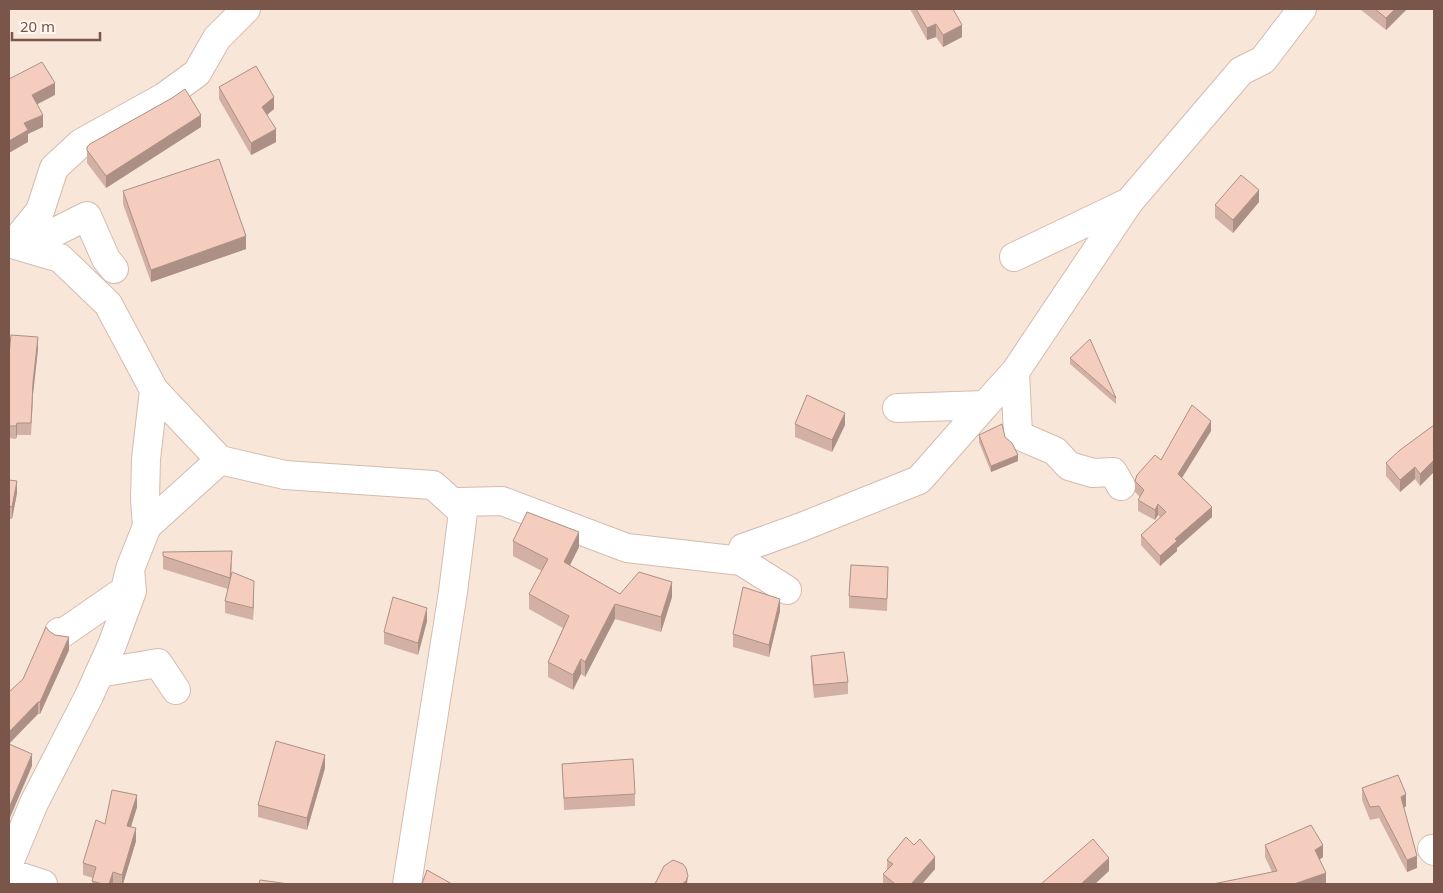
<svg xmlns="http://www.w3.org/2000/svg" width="1443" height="893" font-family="'Noto Sans',sans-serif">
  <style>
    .residential { fill: #f8e6d9 }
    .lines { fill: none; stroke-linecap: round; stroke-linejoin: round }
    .minor-casing { stroke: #d4bbb0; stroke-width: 30 }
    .minor { stroke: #fff; stroke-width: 28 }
    .wall { fill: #d3b0a4 }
    .shaded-wall { fill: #ac9086 }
    .building { fill: #f5cdbf; stroke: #ac9086 }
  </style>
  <rect width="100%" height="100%" fill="#fef3e9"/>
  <!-- residential -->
  <path class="residential" d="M9,9H1434V884H9Z"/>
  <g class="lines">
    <defs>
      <path id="minor" d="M1129,202L1241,71L1263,60L1302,9
        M9,243L60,258L108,304L154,390L220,460L285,475L433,485L463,512L453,592L407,884
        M13,244L40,211L54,168L81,143L164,97L197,73L217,38L246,9
        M15,244L39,240L87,216L106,259L114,269
        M1015,372L1018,435L1055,451L1069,466L1093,473L1113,472L1121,486
        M985,405L1015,372L1129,202L1014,257
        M458,502L502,501L627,548L741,561L787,590
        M147,526L220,460
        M743,548L799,528L919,480L985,405L897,408
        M59,632L63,633L125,590L130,569L147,526L145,499L146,459L154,390
        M99,673L158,663L176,690
        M1432,849L1434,851
        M9,863L34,803L89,696L112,645L132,591L130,569
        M9,873L43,884"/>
    </defs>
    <!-- minor casing -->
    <use href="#minor" class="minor-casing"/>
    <!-- minor -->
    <use href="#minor" class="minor"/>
  </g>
  <!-- wall -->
  <path class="wall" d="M910,9H953L962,37L943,47L936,37L927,40Z
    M1360,9H1407L1386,30Z
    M219,87L274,109L267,115L276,142L251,155L219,99Z
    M201,127L106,188L87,163V147Z
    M123,191L246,249L151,282L123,204Z
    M1259,202L1233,233L1215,218V205Z
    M38,349L33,394L31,435H17L16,439L9,438V354Z
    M1070,358L1116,398V404L1070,364Z
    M795,424L845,425L832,452L795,437Z
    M1434,425L1420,486L1415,479L1400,492L1386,476V463Z
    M1211,431L1182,478L1212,517L1177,548V551L1160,566L1141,545V535L1160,517L1158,515L1155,520L1138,511V500L1140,497L1135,492V481L1161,460Z
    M979,435L1005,437L1018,461L991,472L979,442Z
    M9,480L17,493L12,519H9Z
    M513,541L579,547L570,565L620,594L672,597L661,632L615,619L585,677L581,674L573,690L548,677V662L563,628L529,609V594L542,571L513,556Z
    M163,556L232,563L231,579L254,593L253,620L225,613V601L228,589L163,569Z
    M888,567L887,611L849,608V596Z
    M780,611L769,657L733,647V634Z
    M427,621L418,655L384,644V632Z
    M49,631L69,650L40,714H38L23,679Z
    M811,656L848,682V694L814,698L811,668Z
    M562,764L635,794V806L564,810Z
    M325,768L307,830L258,817V805Z
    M1362,788L1406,806L1404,808L1417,868L1407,872L1379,818L1370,820L1362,800Z
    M137,807L131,827L136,841L123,884H92L93,878L83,875V863L105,824Z
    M1265,845L1323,857L1319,860L1326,884L1272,872L1265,857Z
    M887,860L935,869L922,884H883V874L887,870Z"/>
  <!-- shaded-wall -->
  <path class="shaded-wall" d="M1395,9H1407L1386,30V18Z
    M936,24V37L927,40V28Z
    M962,25V37L943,47V35Z
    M55,83V95L32,107V95Z
    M274,97V109L262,119V107Z
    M43,115V127L28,134V142L9,153V141L24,123Z
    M201,115V127L106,188V176Z
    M276,129V142L251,155V143Z
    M1259,190V202L1233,233V220Z
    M246,236V249L151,282V270Z
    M38,337V349L33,394L31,435L33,382Z
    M845,413V425L832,452V440Z
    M1211,421V431L1178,484V474Z
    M17,423V435L16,439V426Z
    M1434,449V472L1420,486V474L1433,451Z
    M1018,455V461L991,472V466Z
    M1415,467V479L1400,492V480Z
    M17,481V493L12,519V507Z
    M1158,504V515L1155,520V510Z
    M1212,507V517L1177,548V551L1160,566V556L1175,539Z
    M579,532V547L564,577V562Z
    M254,581V593L253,620V608Z
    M672,582V597L661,632V617Z
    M780,599V611L769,657V645Z
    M615,604V619L585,677V662Z
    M427,608V621L418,655V643Z
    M69,637V650L40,714V702Z
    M581,659V674L573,690V675Z
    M38,702V714L9,744V732Z
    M32,754V766L9,820V808Z
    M325,755V768L307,830V818Z
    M1406,794V806L1401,810V797Z
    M137,795V807L127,839V826Z
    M136,828V841L123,884H122V875Z
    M1323,845V857L1315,863V850Z
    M1417,856V868L1407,872V860Z
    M935,857V869L922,884H911Z
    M1109,858V871L1095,884H1081Z
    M113,872V884H109Z
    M1326,873V884H1294Z
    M688,876L687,884H682Z"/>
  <!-- building -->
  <path class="building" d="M916,9H953L962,25L943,35L936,24L927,28Z
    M1375,9H1395L1386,18Z
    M42,62L55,83L32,95L43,115L24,123L28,130L9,141V79Z
    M256,66L274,97L262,107L276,129L251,143L219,87Z
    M185,89L201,115L106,176L87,150V147L90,144L172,98Z
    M219,159L246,236L151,270L123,191Z
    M1241,175L1259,190L1233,220L1215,205Z
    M11,335L38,337L33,382L31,423H17L16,426H9V354Z
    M1090,339L1116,398L1070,358Z
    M807,395L845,413L832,440L795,424Z
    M1192,405L1211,421L1178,474L1212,507L1175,539L1177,541L1160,556L1141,535L1166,512L1158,504L1155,510L1138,500L1144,490L1135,481L1137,475L1155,455L1161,460Z
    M1002,424L1005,437L1012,443L1018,455L991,466L979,435Z
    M1434,425V449L1433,451L1434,452V460L1420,474L1415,467L1400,480L1386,463L1400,450Z
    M9,480L17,481L12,507L9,506Z
    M527,512L579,532L564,562L620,594L639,572L672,582L661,617L615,604L585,662L581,659L573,675L548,662L569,616L529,594L548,559L513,541Z
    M232,551L230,578L163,556V552Z
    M851,565L888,567L887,599L849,596Z
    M232,572L254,581L253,608L225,601Z
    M743,587L780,599L769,645L733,634Z
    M393,597L427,608L418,643L384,632Z
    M46,627L49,631L55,635L69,637L40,702H38L9,732V692L23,679Z
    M844,652L848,682L814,685L811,656Z
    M276,741L325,755L307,818L258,805Z
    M9,744L32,754L9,808Z
    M633,759L635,794L564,798L562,764Z
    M1398,775L1406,794L1401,797L1417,856L1407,860L1379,806L1370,807L1362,788Z
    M112,790L137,795L127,826L136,828L122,875L113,872L109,884H103L92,881L96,867L83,863L96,820L105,824Z
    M1311,825L1323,845L1315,850L1326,873L1294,884H1213L1277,871L1265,845Z
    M906,837L914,845L920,839L935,857L911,884H895L883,874L893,864L887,860Z
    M1093,839L1109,858L1081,884H1041Z
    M673,860L683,864L686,868L688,876L686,881L682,884H655L664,866Z
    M427,870L452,884H422Z
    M260,880L289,884H259Z"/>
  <!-- border -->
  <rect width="1443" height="893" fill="none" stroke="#7a554a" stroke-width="20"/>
  <!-- scale -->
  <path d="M12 32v8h88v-8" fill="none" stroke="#7a554a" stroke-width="2.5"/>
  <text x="20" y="32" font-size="15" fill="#7a554a" stroke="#fff7f0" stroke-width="4" paint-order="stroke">20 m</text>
</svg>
